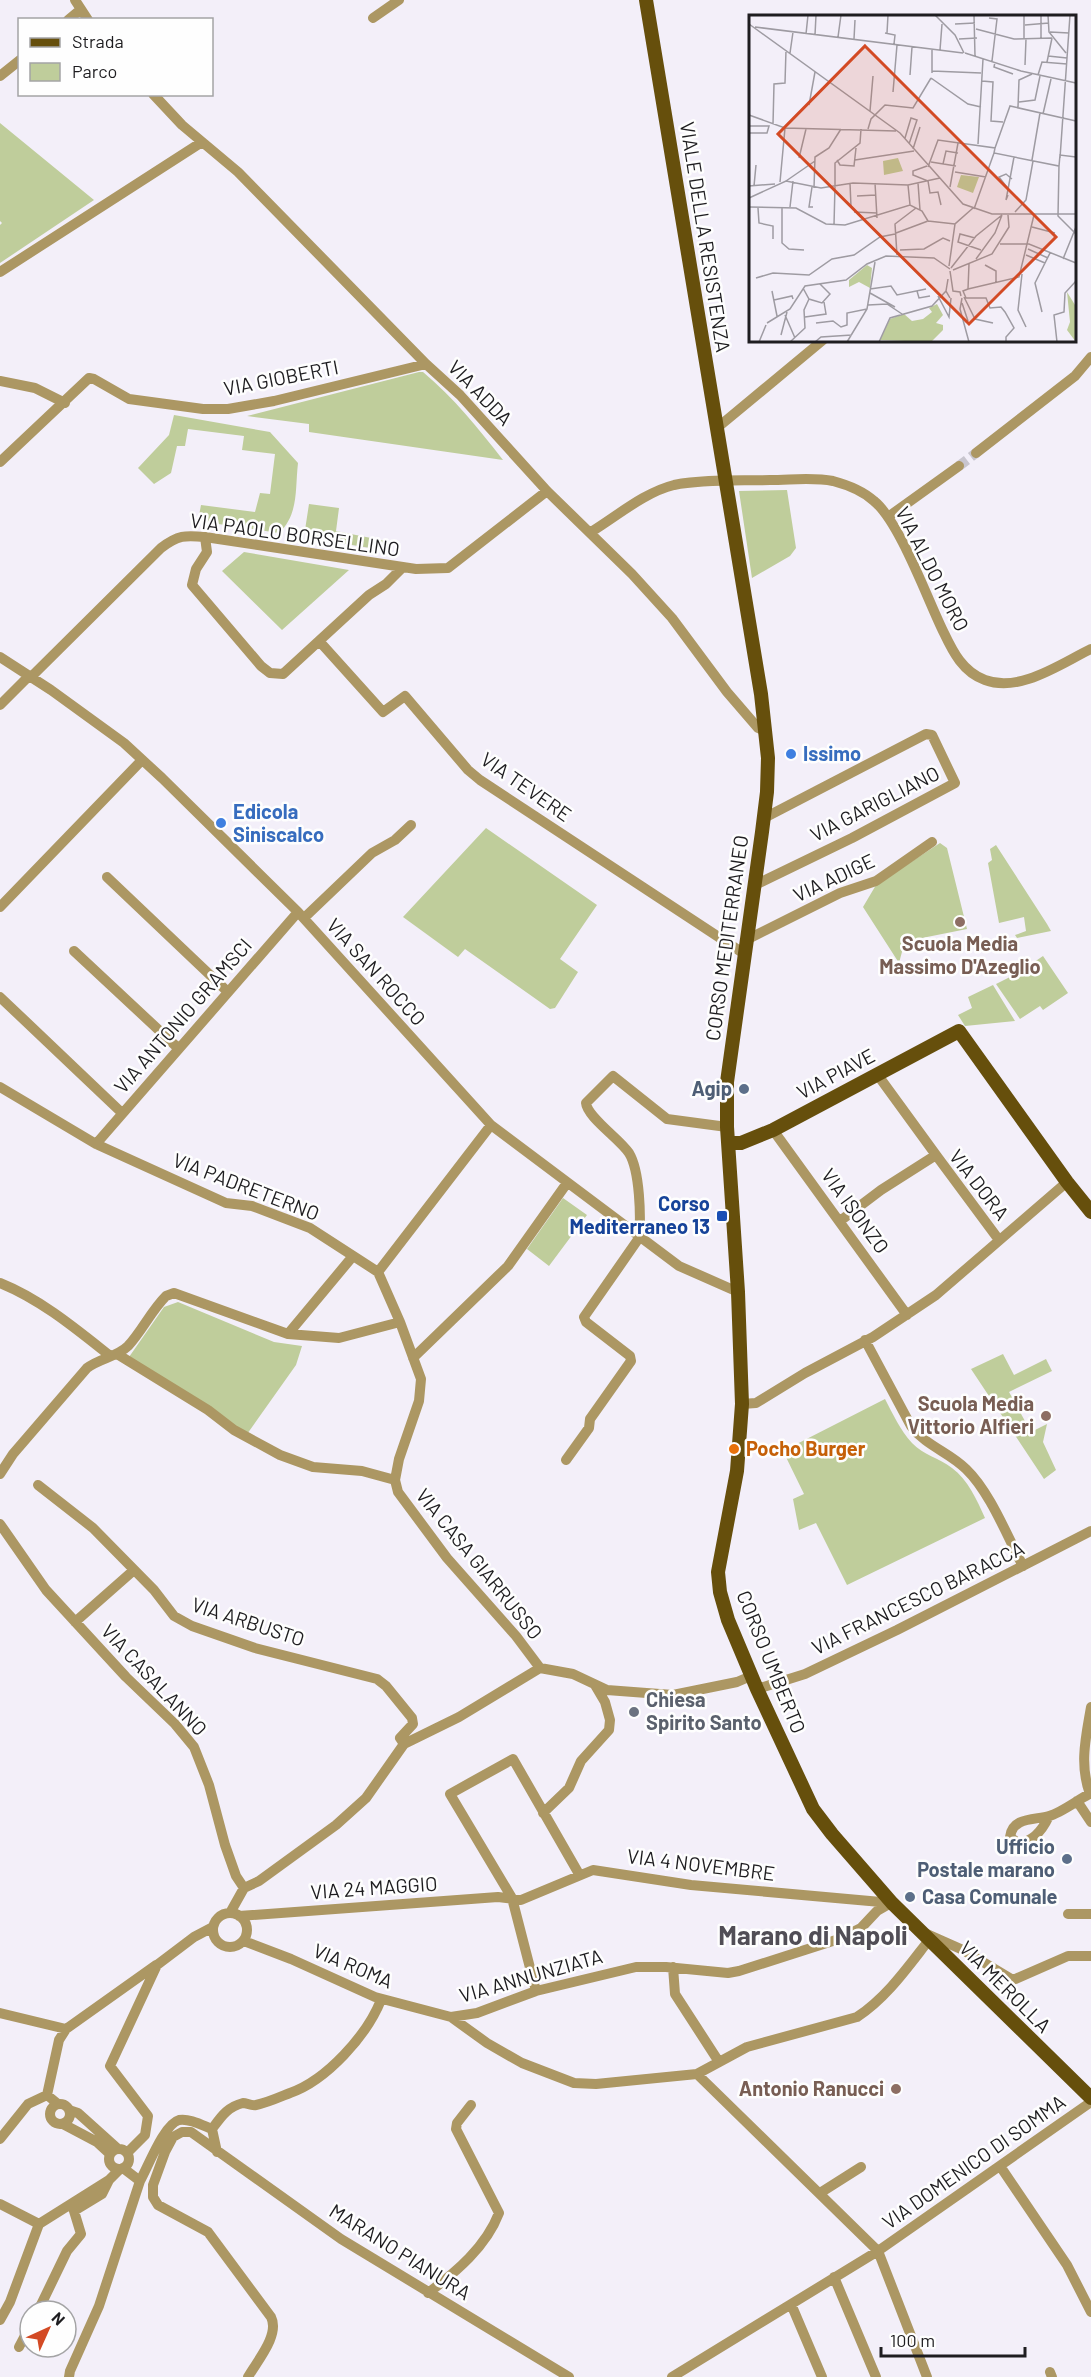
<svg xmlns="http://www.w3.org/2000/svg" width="1091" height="2377" font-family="Barlow,sans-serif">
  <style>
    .green { fill: #bfcd9b }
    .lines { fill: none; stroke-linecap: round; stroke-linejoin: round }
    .minor-tunnel { stroke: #c8c5ce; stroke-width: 10; stroke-dasharray: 10 5; stroke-linecap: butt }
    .minor { stroke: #ac9763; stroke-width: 10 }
    .major { stroke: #664f0c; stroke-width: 14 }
    .shop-dot { fill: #3f7fe0; stroke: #fefefe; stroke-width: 2 }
    .education-dot { fill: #8d6e63; stroke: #fefefe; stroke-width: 2 }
    .service-dot { fill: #5c6f8a; stroke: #fefefe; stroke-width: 2 }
    .transit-dot { fill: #1a4fb4; stroke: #fefefe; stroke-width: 2 }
    .food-dot { fill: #e8710a; stroke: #fefefe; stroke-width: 2 }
    .worship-dot { fill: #6b7280; stroke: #fefefe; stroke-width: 2 }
    .labels { text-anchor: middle; stroke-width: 5; stroke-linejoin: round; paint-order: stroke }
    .street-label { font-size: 20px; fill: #1e1d20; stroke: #fefefe }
    .shop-label { font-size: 20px; font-weight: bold; fill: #366cbe; stroke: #fefefe; text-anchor: start }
    .education-label { font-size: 20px; font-weight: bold; fill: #785e54; stroke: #fefefe; text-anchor: end }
    .service-label { font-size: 20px; font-weight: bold; fill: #4e5e75; stroke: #fefefe; text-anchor: end }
    .transit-label { font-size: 20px; font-weight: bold; fill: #164399; stroke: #fefefe; text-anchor: end }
    .food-label { font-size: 20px; font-weight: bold; fill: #c56008; stroke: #fefefe; text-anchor: start }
    .worship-label { font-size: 20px; font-weight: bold; fill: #5b616d; stroke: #fefefe; text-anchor: start }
    .district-label { font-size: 26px; font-weight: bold; fill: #514e56; stroke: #fefefe }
    .inset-road { fill: none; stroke: #9e9ba2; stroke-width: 1.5 }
    .view { fill: #d34a24; fill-opacity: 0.15; stroke: #d34a24; stroke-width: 3 }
    .inset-edge { fill: none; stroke: #1e1d20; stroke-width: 3 }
  </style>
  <rect width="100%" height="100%" fill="#f3eff9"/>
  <!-- green -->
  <path class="green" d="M0,123L94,200L0,263V225L2,223L0,221Z
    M419,372H423C454,398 478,428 503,460L309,432V424L247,416Z
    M174,415L270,432L298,463C295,489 299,514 279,533L198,521L201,505L255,512L260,493L270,494L275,454L242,450L244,436L188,429L185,446H177L171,473L154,484L138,468L169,435Z
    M787,490L796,548L790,556L752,578L739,491Z
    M309,504L339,508L336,531L386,541L382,550L310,538L305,530Z
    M244,552L349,570L282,630L222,571Z
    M486,828L597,905L560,959L578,972L555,1008L550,1009L465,949L458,957L403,917Z
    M940,843L947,848L967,929L912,940L903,948L899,963L863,907L876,885Z
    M996,845L1047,924L1051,931L1017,938L1015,935L1026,931L1024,917L999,923L988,863L992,860L990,849Z
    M1043,956L1068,993L1043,1010L1040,1006L1020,1019L996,984L1018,973Z
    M993,985L1015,1021L965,1026L958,1015L972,1008L968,997Z
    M563,1198L587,1215L549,1266L527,1249Z
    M178,1302L274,1342L302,1346L296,1365L245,1437L129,1357L164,1307Z
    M1003,1354L1014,1375L1046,1359L1052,1371L1009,1392L1031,1432L1047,1424L1043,1442L1056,1470L1044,1479L971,1369Z
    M885,1399C893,1414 900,1430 912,1443C923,1455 939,1458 952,1468C968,1480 977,1500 985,1518L847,1585L816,1523L799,1530L793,1499L804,1494L783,1451Z"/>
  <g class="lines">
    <!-- minor-tunnel -->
    <path class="minor-tunnel" d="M959,466L976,453"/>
    <!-- minor -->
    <path class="minor" d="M75,0L88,20
      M373,18L399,0
      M68,20L80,10
      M0,76L20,60
      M153,94L182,125L238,172L426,364L460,395L547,491L632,574L672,618L727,692L758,728L765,731
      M0,272L202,142
      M0,381L35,388L65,403
      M717,428L823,340
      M976,453L1075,376L1091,357
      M0,462L89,378L94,379L129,399L203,409H228L274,401L426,364
      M888,517L959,466
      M591,532C617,516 645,492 674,485C705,479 739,481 770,480C791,480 813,477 833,481C848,485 863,491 874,501C900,522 928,601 944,633C953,652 963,672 985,680C1020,693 1060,664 1091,649
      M205,537L207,552L196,569L192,585L261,666L270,673L283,674L369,595L386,584L403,567
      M320,642L383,712L405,696L468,770L480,780L746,955
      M0,657L51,690L124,743L162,778L298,912L491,1125L679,1266L738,1292
      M31,677L161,548C178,535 185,535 205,537L416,569L448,568L547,491
      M0,705L29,676
      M107,877L227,991
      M755,885L852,838L955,783L932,735L926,734L764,818
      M0,907L142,760
      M304,918L372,853L395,840L411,825
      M748,939L840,893L876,881L932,842
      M74,951L178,1048
      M0,997L122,1113
      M877,1074L936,1155
      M0,1087L96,1144L226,1203L252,1206L310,1228L378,1272L400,1322L421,1379L419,1401L399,1459L395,1480L398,1492L447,1558L516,1636L540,1668
      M773,1130L907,1315
      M96,1144L298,912
      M840,1221L881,1190L936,1155L999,1240
      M378,1272L491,1125
      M0,1283C40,1299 75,1328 109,1355
      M288,1334L353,1256
      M865,1340L911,1426C926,1446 949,1452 966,1469C990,1492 1007,1536 1023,1566
      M117,1354L208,1410L234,1430L280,1455L313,1467L362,1471L395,1480
      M413,1358L508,1266L567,1183
      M742,1404L756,1403L805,1373L873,1337L936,1295L1067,1182
      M566,1460L589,1428L590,1419L631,1361L630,1356L586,1322L584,1317L639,1238C641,1217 640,1171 629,1153C620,1139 587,1117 586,1103L613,1076L667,1119L727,1127
      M0,1474L13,1454L87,1368C100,1358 117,1357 128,1346C142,1331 151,1311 166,1296L174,1293L288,1334L339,1338L400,1322
      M38,1485L93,1528L154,1590L174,1616L192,1626L255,1648L377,1679L386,1686L412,1718L413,1724L400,1738L404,1744
      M0,1524L46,1590L126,1677L175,1724L194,1747L209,1785L225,1845L236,1876L244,1888L230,1913
      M75,1622L134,1570
      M757,1689L805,1674L897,1630L1091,1531
      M1090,1794C1079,1764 1086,1737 1091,1707
      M1077,1801L1091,1822
      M543,1813L569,1788L581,1761L609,1730L610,1720L605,1702L595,1685
      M1049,1816C1043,1829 1033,1842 1018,1843L1010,1837C1012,1817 1035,1820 1049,1816C1061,1813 1079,1799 1091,1793
      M244,1888L259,1881L336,1825L366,1798L404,1744L459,1717L540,1668L573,1674L607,1690L673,1695L737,1682L751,1676
      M213 1930a17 17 0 1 1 34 0a17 17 0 1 1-34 0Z
      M1068,1914H1091
      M239,1916L498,1897L521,1900L593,1870L691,1885L892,1903
      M927,1934L963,1950L1013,1980L1068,1956H1091
      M244,1941L291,1959L375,1997L451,2017L487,2043L522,2063L574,2083L596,2084L697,2074L747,2047L857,2017C887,1997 907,1968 929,1940
      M673,1967L675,1994L719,2062
      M536,1991L512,1898L450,1794L513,1759L579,1874
      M0,2013L66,2029
      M451,2017L477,2013L536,1991L636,1967H666L728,1973L739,1971L839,1939L861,1928L877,1911L891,1903
      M697,2074L878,2251L927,2377
      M47,2095L59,2040L66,2029L156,1965
      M50 2114a10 10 0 1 1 20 0a10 10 0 1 1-20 0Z
      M69,2110L78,2113L118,2149
      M63,2124L97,2142L110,2154
      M0,2139L28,2104L47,2095L58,2104
      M109 2159a10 10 0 1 1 20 0a10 10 0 1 1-20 0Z
      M217,2152L212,2129C221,2117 227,2107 243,2103C247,2103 251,2106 256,2105C267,2103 280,2097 290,2093C327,2080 367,2035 381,2000
      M127,2153L145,2135L148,2116L110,2066L157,1965L194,1937L213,1927
      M1000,2166L1067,2265L1091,2312
      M123,2168L140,2181C148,2167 164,2124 179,2120C189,2118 202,2125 212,2129
      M820,2193L861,2167
      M0,2204L39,2224
      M834,2277L876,2377
      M428,2293C456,2272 486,2247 499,2213L456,2129L457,2123L471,2105
      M791,2304L822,2377
      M38,2311L67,2251L81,2234L74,2211L102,2194L109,2180
      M0,2320L10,2302L39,2224L109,2180L120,2169
      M19,2347L30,2326
      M1050,2372L1052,2377
      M69,2377L70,2371L99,2306L140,2181
      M248,2377C257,2361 280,2335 271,2317L208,2232L158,2205L153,2197V2185L165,2152L173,2137L182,2132H191L341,2239L569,2377
      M672,2377L878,2251L1091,2102"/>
    <!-- major -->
    <path class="major" d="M646,0L761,694L768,758L767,792L762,832L727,1082V1127L738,1292L742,1404L737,1471L718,1572L720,1592L728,1620L757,1689L813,1809L832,1834L892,1903L1091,2098
      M729,1143H741L773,1130L959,1031L1067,1182L1091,1212"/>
  </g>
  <!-- markers -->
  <g class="shop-dot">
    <circle cx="791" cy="754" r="6"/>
    <circle cx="221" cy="823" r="6"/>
  </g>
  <g class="education-dot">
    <circle cx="960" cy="922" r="6"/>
    <circle cx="1046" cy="1416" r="6"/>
    <circle cx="896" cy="2089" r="6"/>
  </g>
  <g class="service-dot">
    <circle cx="744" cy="1089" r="6"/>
    <circle cx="1067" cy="1859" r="6"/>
    <circle cx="910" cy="1897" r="6"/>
  </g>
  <rect class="transit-dot" x="716" y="1210" width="12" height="12" rx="3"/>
  <circle class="food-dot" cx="734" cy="1449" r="6"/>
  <circle class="worship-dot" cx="634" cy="1712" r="6"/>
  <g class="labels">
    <!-- street labels -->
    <g class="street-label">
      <text transform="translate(705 237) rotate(81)" y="7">VIALE DELLA RESISTENZA</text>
      <text transform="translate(281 378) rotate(-11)" y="7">VIA GIOBERTI</text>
      <text transform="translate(480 393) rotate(46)" y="7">VIA ADDA</text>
      <text transform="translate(295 535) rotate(8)" y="7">VIA PAOLO BORSELLINO</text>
      <text transform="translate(932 569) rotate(63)" y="7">VIA ALDO MORO</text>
      <text transform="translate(526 787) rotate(35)" y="7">VIA TEVERE</text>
      <text transform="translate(875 804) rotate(-27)" y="7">VIA GARIGLIANO</text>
      <text transform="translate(834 878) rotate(-25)" y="7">VIA ADIGE</text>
      <text transform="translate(727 938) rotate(-82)" y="7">CORSO MEDITERRANEO</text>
      <text transform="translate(376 972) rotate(48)" y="7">VIA SAN ROCCO</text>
      <text transform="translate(183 1016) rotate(-49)" y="7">VIA ANTONIO GRAMSCI</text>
      <text transform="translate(836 1074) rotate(-28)" y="7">VIA PIAVE</text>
      <text transform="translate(979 1185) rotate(52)" y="7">VIA DORA</text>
      <text transform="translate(246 1187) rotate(21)" y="7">VIA PADRETERNO</text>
      <text transform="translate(855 1211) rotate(54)" y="7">VIA ISONZO</text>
      <text transform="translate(479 1564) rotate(51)" y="7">VIA CASA GIARRUSSO</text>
      <text transform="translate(918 1598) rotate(-26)" y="7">VIA FRANCESCO BARACCA</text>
      <text transform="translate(248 1622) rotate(18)" y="7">VIA ARBUSTO</text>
      <text transform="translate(771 1662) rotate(68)" y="7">CORSO UMBERTO</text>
      <text transform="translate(154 1680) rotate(47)" y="7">VIA CASALANNO</text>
      <text transform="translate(701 1865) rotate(7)" y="7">VIA 4 NOVEMBRE</text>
      <text transform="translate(374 1888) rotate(-4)" y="7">VIA 24 MAGGIO</text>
      <text transform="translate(353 1966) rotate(23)" y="7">VIA ROMA</text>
      <text transform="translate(531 1976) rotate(-16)" y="7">VIA ANNUNZIATA</text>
      <text transform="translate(1005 1987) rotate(45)" y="7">VIA MEROLLA</text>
      <text transform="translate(974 2162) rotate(-35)" y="7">VIA DOMENICO DI SOMMA</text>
      <text transform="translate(400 2252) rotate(32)" y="7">MARANO PIANURA</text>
    </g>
    <!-- shop labels -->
    <g class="shop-label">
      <text x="803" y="761">Issimo</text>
      <text x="233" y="819">Edicola<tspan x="233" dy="23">Siniscalco</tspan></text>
    </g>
    <!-- education labels -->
    <g class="education-label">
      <text x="960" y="951" text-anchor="middle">Scuola Media<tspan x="960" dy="23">Massimo D'Azeglio</tspan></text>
      <text x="1034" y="1411">Scuola Media<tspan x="1034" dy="23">Vittorio Alfieri</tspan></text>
      <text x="884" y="2096">Antonio Ranucci</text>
    </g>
    <!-- service labels -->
    <g class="service-label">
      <text x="732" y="1096">Agip</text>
      <text x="1055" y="1854">Ufficio<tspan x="1055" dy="23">Postale marano</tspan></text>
      <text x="922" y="1904" text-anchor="start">Casa Comunale</text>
    </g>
    <!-- transit labels -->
    <g class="transit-label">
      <text x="710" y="1211">Corso<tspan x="710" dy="23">Mediterraneo 13</tspan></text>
    </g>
    <!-- food labels -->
    <g class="food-label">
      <text x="746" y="1456">Pocho Burger</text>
    </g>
    <!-- worship labels -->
    <g class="worship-label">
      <text x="646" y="1707">Chiesa<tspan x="646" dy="23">Spirito Santo</tspan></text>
    </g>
    <!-- district labels -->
    <g class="district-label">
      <text x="813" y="1945">Marano di Napoli</text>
    </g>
  </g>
  <!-- overview -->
  <g transform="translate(749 15)">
    <rect width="327" height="327" fill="#f3eff9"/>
    <path d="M149,143L154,156L135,160L134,146ZM212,160L230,162L224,178L208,172ZM118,250L123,253L121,273L110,267L100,272V265ZM318,277L326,290L327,327L318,315L321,307ZM188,289L194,300L187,308L194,310V315L182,327L131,325L141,304L155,299L163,306L174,304L183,297L180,293Z" fill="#bfcd9b"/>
    <path class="inset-road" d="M186,0L206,20L215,38M225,0L226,41M275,0V24M292,0V23M299,0L300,17L317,38M240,3L248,4L243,46M0,9L151,118L214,189L243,199H327M206,9L226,8M276,10L300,8M6,12L214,38M227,14L265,24L303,23M301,17L320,18M136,18L146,20L145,29M138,18L139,0M57,19L59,0M66,20L67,0M89,22L92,0M105,24L106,5M210,24L228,23M191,35L193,9M41,38L44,17M216,38L272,56L327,68M299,41L318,43M246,47L245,52L264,59M298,47L303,23M276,50L277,24M183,56L232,58M183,58V34M161,60L163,32M289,60L293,47L318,49M182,63L219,89L232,92M233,66L244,67L242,106L254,107M144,77L148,30M270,87L286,85L291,61M60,90L66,57M269,92L270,65L283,59M121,96L124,61M294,99L302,64M0,100L36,113L147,116M24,109L25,69L36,68L37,35M0,111H20L18,118H0M119,114L122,104L136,90L164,93L182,63M156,123L162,103L168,105L160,129M229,129L234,44M246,133L261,91L327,106M164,134L171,112M50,143L57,114M311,143L321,0M88,145L91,150L105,151L107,133M106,145L165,136M283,145L291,98M182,147L207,151M194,149L197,136L209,138M310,150L309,201L327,219M178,151L164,156V160L179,166L181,178L189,177L192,190M179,152L189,125L246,133L245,138L310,151L311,140L327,142M206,157L237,162M37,166L66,146M31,167L36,113M101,168L102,192M126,168L128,203M169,168L171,195M86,170V148L111,128L112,114M159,170L161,190M0,171L26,169M5,171L7,150M63,172L60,192H64M201,172L209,128M65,173L66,142L80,133L92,114M260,175L250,162L257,159L263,164M259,180L257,185L265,142M108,181L127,180M0,183L37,166L72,173L104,168L159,170L191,163M0,192L47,193L77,209L96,210L161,190L173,196L179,206M41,192L44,166M9,193L10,208L24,211V224M33,193V228L40,234L55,235M225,194L245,138M105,197L128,198M266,197L277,185L284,146M179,206L206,209M85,210L86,171M283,212L306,218M147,218L179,206M226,223L211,219L209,227L232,235M251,229H280L327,248M279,234L299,243M151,235L175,234L194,223L201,226M148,240L146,209L167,193M277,240L296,248M227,244L246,218L253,200M314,244L327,212M236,250L247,256V268M200,251L206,209L224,193M202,253L227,221L253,200M204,255L243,239L260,212L259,200M201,256L204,276L211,277L212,281M273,259L269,295L277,312M7,263L24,258L60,260L83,244L105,240L131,222L146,219M199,264L197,276L201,283M54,273L60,284L73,288L81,279L71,269M121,274L142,271L148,280L177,274M219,274L270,262L285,200M219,274L214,276L217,283H237L241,293L252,292L256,297L265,313L257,322V327M219,274L220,249M23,276L28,301M168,276L170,283L181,281M121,278L146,292M189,281L200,302L202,283M215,282L226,304L244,308M213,283L211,294L220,327M25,285L43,281L44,284M213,288L219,306M119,290L138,289L153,299M293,297L286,268L301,238M36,300L46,323M56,302L77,299L75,287M18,308L41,294L56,271L97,265L118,249L137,241L185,243L201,254M67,308L84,306L92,312L98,310V298L118,294M32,320L38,297M10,327L17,310M41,327L56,313L55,295L60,284M66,327L72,322L103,320M98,327L118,294L126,247M130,327L141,303L183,291L197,276M308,327L305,300L315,297L316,278L327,266"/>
    <path class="view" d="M116,31L307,222L220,309L29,119Z"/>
    <rect width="327" height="327" class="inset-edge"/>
  </g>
  <!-- legend -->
  <rect x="18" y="18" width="195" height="78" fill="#fefefe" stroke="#a4a4a5" stroke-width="1.5"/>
  <rect x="30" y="38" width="30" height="9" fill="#664f0c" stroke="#a4a4a5" stroke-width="1.5"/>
  <text x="72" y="48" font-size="18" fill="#1e1d20">Strada</text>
  <rect x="30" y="63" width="30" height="18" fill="#bfcd9b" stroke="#a4a4a5" stroke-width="1.5"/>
  <text x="72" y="78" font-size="18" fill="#1e1d20">Parco</text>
  <!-- north arrow -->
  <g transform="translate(48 2329) rotate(45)"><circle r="28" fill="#fefefe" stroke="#a4a4a5" stroke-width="1.5"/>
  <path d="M0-4.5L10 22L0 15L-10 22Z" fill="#d34a24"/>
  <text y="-9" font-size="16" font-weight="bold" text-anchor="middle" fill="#1e1d20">N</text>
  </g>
  <!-- scale -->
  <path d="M881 2347v9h144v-9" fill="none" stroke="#1e1d20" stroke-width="3"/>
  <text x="890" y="2347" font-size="18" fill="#1e1d20" stroke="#fefefe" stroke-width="4.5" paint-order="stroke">100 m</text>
</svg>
